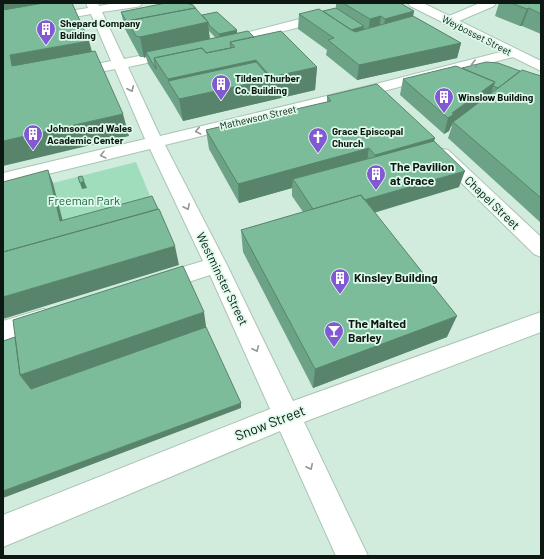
<svg xmlns="http://www.w3.org/2000/svg" width="544" height="559" font-family="Barlow,sans-serif">
  <style>
    .green { fill: #a0ddbc }
    .lines { fill: none; stroke-linecap: round; stroke-linejoin: round }
    .minor-casing { stroke: #aac4b5; stroke-width: 2 }
    .major-casing { stroke: #aac4b5; stroke-width: 2 }
    .minor { fill: #fff; fill-rule: evenodd }
    .major { fill: #fff; fill-rule: evenodd }
    .wall { fill: #6ca285; fill-rule: evenodd }
    .shaded-wall { fill: #58846c }
    .building { fill: #7dbc9b; stroke: #58846c }
    .oneway { stroke: #939795 }
    .labels { text-anchor: middle; stroke-width: 3.5; stroke-linejoin: round; paint-order: stroke }
    .far-poi-label { font-size: 10px; font-weight: bold; fill: #0e1813; stroke: #defaea; text-anchor: start }
    .far-street-label { font-size: 10px; fill: #0e1813; stroke: #defaea }
    .poi-label { font-size: 12px; font-weight: bold; fill: #0e1813; stroke: #defaea; text-anchor: start }
    .park-label { font-size: 12px; fill: #186243; stroke: #defaea }
    .street-label { font-size: 12px; fill: #0e1813; stroke: #defaea }
    .near-street-label { font-size: 14px; fill: #0e1813; stroke: #defaea }
  </style>
  <rect width="100%" height="100%" fill="#d1ecdd"/>
  <!-- green -->
  <path class="green" d="M136,162L155,208L66,233L53,183Z"/>
  <g class="lines">
    <defs>
      <path id="minor" d="M86,3H98L99,6L115,3H142L140,6L136,7L102,12L124,59L175,49L180,50L182,53L180,56L128,67L160,136L372,85L512,49L517,50L519,53L517,56L380,92L165,145L227,265L293,401L541,312V332L304,422L368,556H336L280,431L3,547V515L270,409L210,275L158,292L150,289L147,283L150,277L203,261L150,149L3,185V173L145,139L115,69L74,77L69,76L67,73L69,70L111,61L91,14L3,30V22L88,8Z
        M362,3H382L380,6L223,47L218,46L216,43L218,40Z
        M480,3H496L494,6L452,24H444L442,21L444,18Z
        M442,149L448,150L541,237V257L534,254L436,158L433,154L436,150Z
        M43,309L51,312L55,319L51,326L3,341V321Z"/>
      <path id="major" d="M408,3H423L541,61V71L410,6Z"/>
    </defs>
    <!-- minor casing -->
    <use href="#minor" class="minor-casing"/>
    <!-- major casing -->
    <use href="#major" class="major-casing"/>
    <!-- minor -->
    <use href="#minor" class="minor"/>
    <!-- major -->
    <use href="#major" class="major"/>
  </g>
  <!-- wall -->
  <path class="wall" d="M336,3H400L414,11L413,16L461,43L457,58L357,80L326,55L327,50L298,29L299,14L323,11L336,8Z
    M499,3H541V34L522,26H520L495,16Z
    M121,12L202,15L237,30V33L254,37L317,67L315,90L183,121L172,102L148,64L146,57H140L125,29ZM209,31L216,38L210,39Z
    M462,68L520,71L541,76V223L448,138L452,126L450,127L449,131L444,134L400,95L403,79Z
    M327,96L434,141L459,187L374,213L447,337L313,388L243,252L241,230L303,212L292,196V188L239,203L209,149L206,130L327,102Z"/>
  <!-- shaded-wall -->
  <path class="shaded-wall" d="M3,3H71L3,17Z
    M529,8L522,26H520L527,9Z
    M414,11L410,31L382,39L385,19Z
    M381,16L378,37L367,40L370,19Z
    M208,22L210,43L146,52V57L144,58L140,37Z
    M364,26L363,37L347,31Z
    M237,30V36L219,40V34Z
    M89,41L95,62L12,66L10,55Z
    M461,43L457,58L357,80L359,65Z
    M256,60V82L271,79V77L317,67L315,90L183,121L179,99L168,79Z
    M495,82L489,98L453,122L449,131L444,134L448,118L452,113Z
    M123,114L129,136L3,166V141Z
    M435,138L429,158L371,174L375,155Z
    M369,148L366,168L293,179L292,188L239,203L238,184Z
    M48,170L53,183L66,233L60,221Z
    M465,171L459,187L315,230L317,214Z
    M84,181L87,188L82,189L80,183Z
    M175,246L179,265L3,319V297Z
    M204,312L207,333L35,395L20,375Z
    M457,316L447,337L313,388L315,369Z
    M241,403V408L3,498V491Z"/>
  <!-- building -->
  <path class="building" d="M44,3H72L89,41L10,55L12,66L95,51L123,114L3,141V10Z
    M166,3H186L193,5L197,10L195,8L127,21L128,24L121,12Z
    M343,3H400L414,11L385,19L381,16L370,19Z
    M511,3H541V14L529,8L527,9Z
    M195,8L208,22L140,37L136,36L127,21Z
    M336,8L364,26L351,30L323,11Z
    M319,9L355,32L413,16L461,43L359,65L328,40L334,38L299,14Z
    M217,12L237,30L219,34L209,25L208,22L202,15Z
    M248,31L254,37L230,42L231,48L206,53L202,48L154,58L156,69L146,52Z
    M281,31L317,67L271,77L256,60L168,79L154,58L202,48L206,53L235,47L230,42Z
    M256,62L271,79L179,99L168,81Z
    M486,62L498,63L520,71L498,88L493,86L495,82L462,68Z
    M456,66L495,82L452,113L454,114L448,118L403,79Z
    M522,70L541,76V198L453,122Z
    M377,84L435,138L375,155L369,148L238,184L206,130L331,101L327,96Z
    M434,141L465,171L364,200L361,195L313,209L293,179Z
    M48,170L60,221L152,196L158,209L3,252V182Z
    M82,176L84,181L80,183L78,177Z
    M361,195L457,316L315,369L241,230Z
    M159,209L175,246L3,297V252Z
    M183,266L204,312L20,375L13,320Z
    M206,327L241,403L3,491V341L15,337L20,375L31,389Z"/>
  <!-- one-way arrows -->
  <defs><path id="oneway-chevron" d="M-2-3.5L2.5 0L-2 3.5" fill="none" stroke-width="1.6" stroke-linecap="round" stroke-linejoin="round"/></defs>
  <g class="oneway">
    <use href="#oneway-chevron" transform="translate(474 64) rotate(166)"/>
    <use href="#oneway-chevron" transform="translate(131 89) rotate(65)"/>
    <use href="#oneway-chevron" transform="translate(198 131) rotate(167)"/>
    <use href="#oneway-chevron" transform="translate(103 155) rotate(166)"/>
    <use href="#oneway-chevron" transform="translate(187 207) rotate(64)"/>
    <use href="#oneway-chevron" transform="translate(256 349) rotate(65)"/>
    <use href="#oneway-chevron" transform="translate(310 467) rotate(64)"/>
  </g>
  <!-- icons -->
  <defs>
    <symbol id="building-pin" viewBox="-11 -11 22 30"><path d="M0 17L-7.5 6A9.5 9.5 0 1 1 7.5 6Z" fill="#8259d3" stroke="#defaea"/><path d="M-4-6H4V6H1V3H-1V6H-4ZM-2.5-4.3h1.7v1.8h-1.7ZM.8-4.3h1.7v1.8H.8ZM-2.5-1h1.7V.8h-1.7ZM.8-1h1.7V.8H.8Z" fill="#fff"/></symbol>
    <symbol id="church-pin" viewBox="-11 -11 22 30"><path d="M0 17L-7.5 6A9.5 9.5 0 1 1 7.5 6Z" fill="#8259d3" stroke="#defaea"/><path d="M-1.2-6h2.4v3.5h3.3v2.4h-3.3V6h-2.4V-.1h-3.3v-2.4h3.3Z" fill="#fff"/></symbol>
    <symbol id="bar-pin" viewBox="-11 -11 22 30"><path d="M0 17L-7.5 6A9.5 9.5 0 1 1 7.5 6Z" fill="#8259d3" stroke="#defaea"/><path d="M-6-5H6L.8 .8V4.5H3.5V6h-7V4.5H-.8V.8Z" fill="#fff"/></symbol>
  </defs>
  <g fill-rule="evenodd">
    <use href="#building-pin" x="35" y="18" width="22" height="30"/>
    <use href="#building-pin" x="210" y="73" width="22" height="30"/>
    <use href="#building-pin" x="433" y="86" width="22" height="30"/>
    <use href="#building-pin" x="22" y="123" width="22" height="30"/>
    <use href="#church-pin" x="307" y="126" width="22" height="30"/>
    <use href="#building-pin" x="365" y="163" width="22" height="30"/>
    <use href="#building-pin" x="329" y="267" width="22" height="30"/>
    <use href="#bar-pin" x="323" y="320" width="22" height="30"/>
  </g>
  <g class="labels">
    <!-- far-poi labels -->
    <g class="far-poi-label">
      <text x="60" y="27">Shepard Company<tspan x="60" dy="12">Building</tspan></text>
      <text x="235" y="82">Tilden Thurber<tspan x="235" dy="12">Co. Building</tspan></text>
      <text x="458" y="101">Winslow Building</text>
      <text x="47" y="132">Johnson and Wales<tspan x="47" dy="12">Academic Center</tspan></text>
      <text x="332" y="135">Grace Episcopal<tspan x="332" dy="12">Church</tspan></text>
    </g>
    <!-- far-street labels -->
    <g class="far-street-label">
      <text transform="translate(477 35) rotate(27)" y="4">Weybosset Street</text>
      <text transform="translate(258 117) rotate(-13)" y="4">Mathewson Street</text>
    </g>
    <!-- poi labels -->
    <g class="poi-label">
      <text x="390" y="171">The Pavilion<tspan x="390" dy="14">at Grace</tspan></text>
      <text x="354" y="282">Kinsley Building</text>
      <text x="348" y="328">The Malted<tspan x="348" dy="14">Barley</tspan></text>
    </g>
    <!-- park labels -->
    <g class="park-label">
      <text x="84" y="205">Freeman Park</text>
    </g>
    <!-- street labels -->
    <g class="street-label">
      <text transform="translate(492 203) rotate(44)" y="4">Chapel Street</text>
      <text transform="translate(222 279) rotate(64)" y="4">Westminster Street</text>
    </g>
    <!-- near-street labels -->
    <g class="near-street-label">
      <text transform="translate(270 423) rotate(-21)" y="5">Snow Street</text>
    </g>
  </g>
  <!-- border -->
  <rect width="544" height="559" fill="none" stroke="#0e1813" stroke-width="8"/>
</svg>
